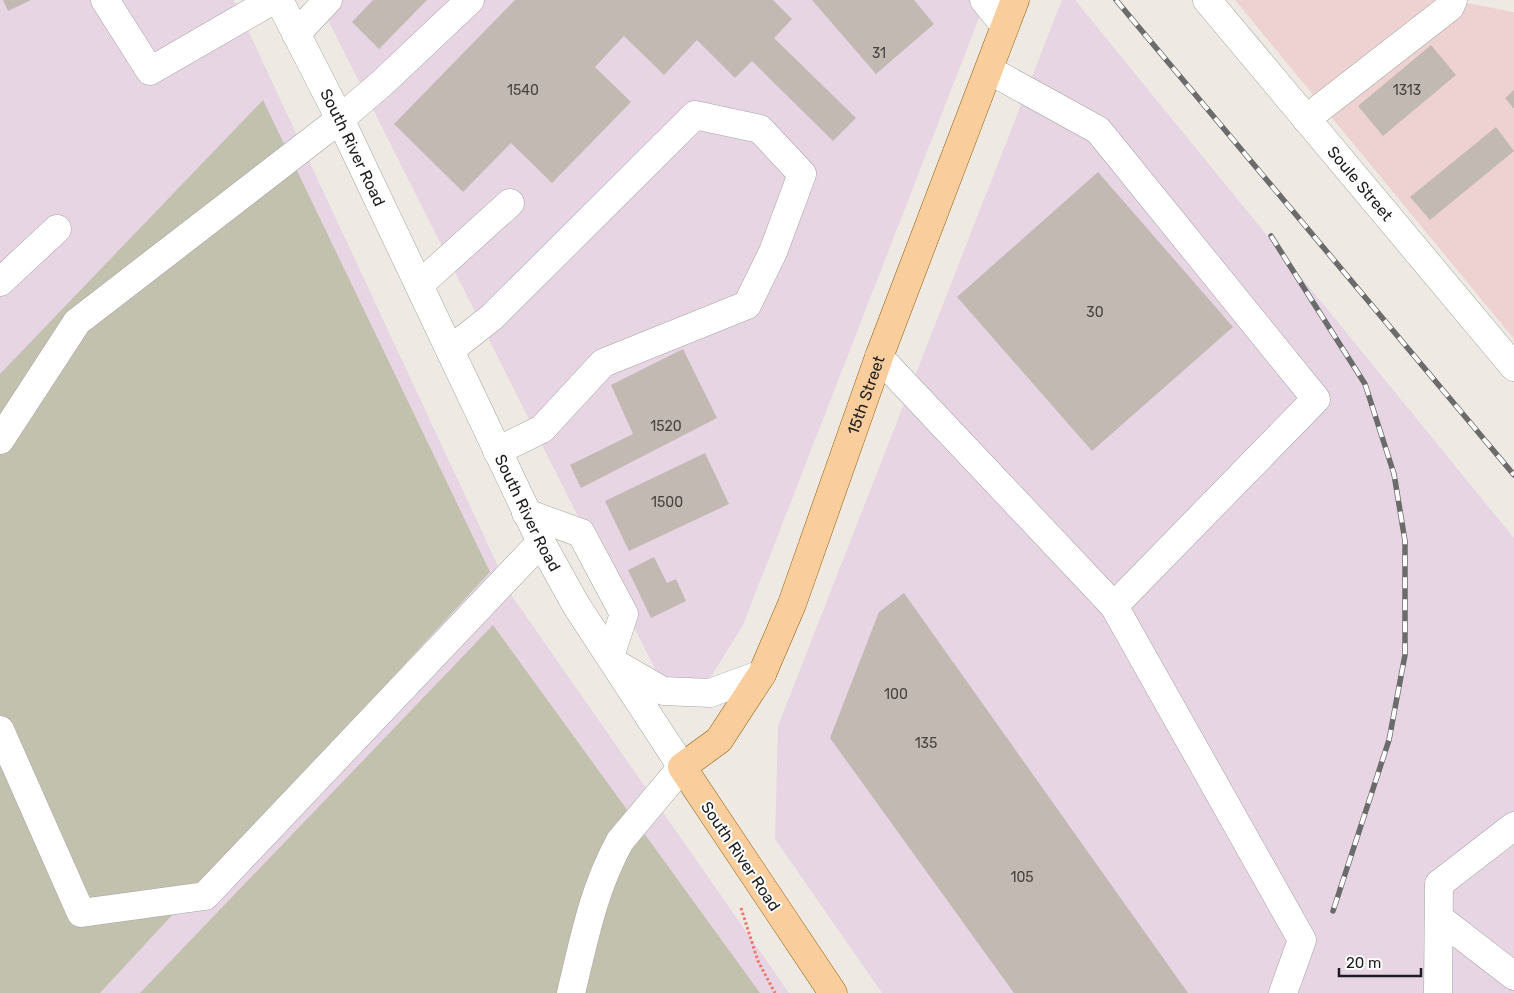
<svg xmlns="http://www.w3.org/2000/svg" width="1514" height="993" font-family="Rubik,sans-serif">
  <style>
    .commercial { fill: #eed2d2 }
    .industrial { fill: #e7d5e4 }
    .construction { fill: #c2c1ae }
    .building { fill: #c2b9b2 }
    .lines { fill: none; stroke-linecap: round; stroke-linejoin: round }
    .minor-casing { stroke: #a4a4a4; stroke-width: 29 }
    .major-casing { stroke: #915c04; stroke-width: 29 }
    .path { stroke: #f5746c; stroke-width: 3; stroke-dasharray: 2.5 2.5; stroke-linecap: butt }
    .minor { stroke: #fff; stroke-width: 28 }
    .major { stroke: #f9cd9c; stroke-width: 28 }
    .rail-casing { stroke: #6b6b6b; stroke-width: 5.5 }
    .rail { stroke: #fff; stroke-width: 4; stroke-dasharray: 11; stroke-linecap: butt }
    .labels { text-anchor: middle; stroke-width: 4; stroke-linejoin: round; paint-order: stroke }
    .number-label { font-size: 14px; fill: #464442 }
    .street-label { font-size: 16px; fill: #1d1d1d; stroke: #fff }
  </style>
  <rect width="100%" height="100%" fill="#eeeae3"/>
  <!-- commercial -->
  <path class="commercial" d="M1235,0H1451L1514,12V339Z"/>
  <!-- industrial -->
  <path class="industrial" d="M0,0H234L512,596L789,993H0Z
    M318,0H986L743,625L709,680L662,683Z
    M1062,0H1075L1514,538V993H882L775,839L778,726Z"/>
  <!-- construction -->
  <path class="construction" d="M263,100L490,572L100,993H0V374Z
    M493,625L760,993H140Z"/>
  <!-- building -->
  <path class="building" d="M3,0H31L8,11Z
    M373,0H427L379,49L352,22Z
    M515,0H773L792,19L774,38L856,118L833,141L752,61L735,78L697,40L664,75L624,36L595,67L631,102L552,183L511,143L463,192L394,124Z
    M812,0H914L934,24L876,74Z
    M1431,45L1456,75L1383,136L1358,106Z
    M1514,90V109L1505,98Z
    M1496,127L1514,151L1430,220L1410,197Z
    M1098,172L1233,327L1092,451L957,297Z
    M683,349L717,418L581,488L570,465L633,434L611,385Z
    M705,453L729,504L629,551L605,501Z
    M654,557L667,583L676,579L686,601L651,618L628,570Z
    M904,593L1188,993H1014L830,738L879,612Z"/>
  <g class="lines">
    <defs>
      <g id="minor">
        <path d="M105,0L150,71L273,0"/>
        <path id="s1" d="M279,0L340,119L541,542L576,605L682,767L620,841C593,890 584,940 571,993"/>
        <path d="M984,0L1005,26"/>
        <path id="s2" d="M1207,0L1514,367"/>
        <path d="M296,34L328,0"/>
        <path d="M1306,119L1450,7L1453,0"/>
        <path d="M0,282L57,229"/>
        <path d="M419,285L510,203"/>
        <path d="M450,350L492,317L695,115L760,129L802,174L773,252L747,305L603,363L542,429L497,451"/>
        <path d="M879,357L1114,606L1316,399L1098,130L989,70"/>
        <path d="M0,440L77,322L340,119L381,84L470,0"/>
        <path d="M526,513L581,533L624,614L610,656"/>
        <path d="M1114,606L1302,940L1283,993"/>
        <path d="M618,665L663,691L710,693L762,674"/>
        <path d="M0,730L81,913L205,896L541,542"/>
        <path d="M1439,918L1514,976"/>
        <path d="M1438,993L1439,884L1514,826"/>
      </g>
      <g id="major">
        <path id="s3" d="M833,993L682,767L719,740L762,674L792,604L879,357L1015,0"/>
      </g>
    </defs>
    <!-- minor casing -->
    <use href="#minor" class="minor-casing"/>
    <!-- major casing -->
    <use href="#major" class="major-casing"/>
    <!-- path -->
    <path class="path" d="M741,908L758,961L775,993"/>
    <!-- minor -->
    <use href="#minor" class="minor"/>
    <!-- major -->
    <use href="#major" class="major"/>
    <defs>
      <path id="rail" d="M1116,0L1514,475
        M1271,236L1365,384L1394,474L1405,541V655L1389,740L1333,911"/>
    </defs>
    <!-- rail casing -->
    <use href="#rail" class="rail-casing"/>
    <!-- rail -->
    <use href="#rail" class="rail"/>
  </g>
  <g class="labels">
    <!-- number labels -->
    <g class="number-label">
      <text x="879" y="58">31</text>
      <text x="523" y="95">1540</text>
      <text x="1407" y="95">1313</text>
      <text x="1095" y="317">30</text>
      <text x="666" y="431">1520</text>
      <text x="667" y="507">1500</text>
      <text x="896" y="699">100</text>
      <text x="926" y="748">135</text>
      <text x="1022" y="882">105</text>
    </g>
    <!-- street labels -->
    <g class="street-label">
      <text dy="6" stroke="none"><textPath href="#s1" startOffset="165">South River Road</textPath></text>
      <text dy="6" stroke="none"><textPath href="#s2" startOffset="239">Soule Street</textPath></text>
      <text dy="6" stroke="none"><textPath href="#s3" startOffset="694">15th Street</textPath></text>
      <text dy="6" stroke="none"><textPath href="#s1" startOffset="570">South River Road</textPath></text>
      <text transform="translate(741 856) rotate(56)" y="6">South River Road</text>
    </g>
  </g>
  <!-- scale -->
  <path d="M1339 968v8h82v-8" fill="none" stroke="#1d1d1d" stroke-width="2.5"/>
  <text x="1346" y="968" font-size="15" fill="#1d1d1d" stroke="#ffffff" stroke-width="4" paint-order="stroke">20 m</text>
</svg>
